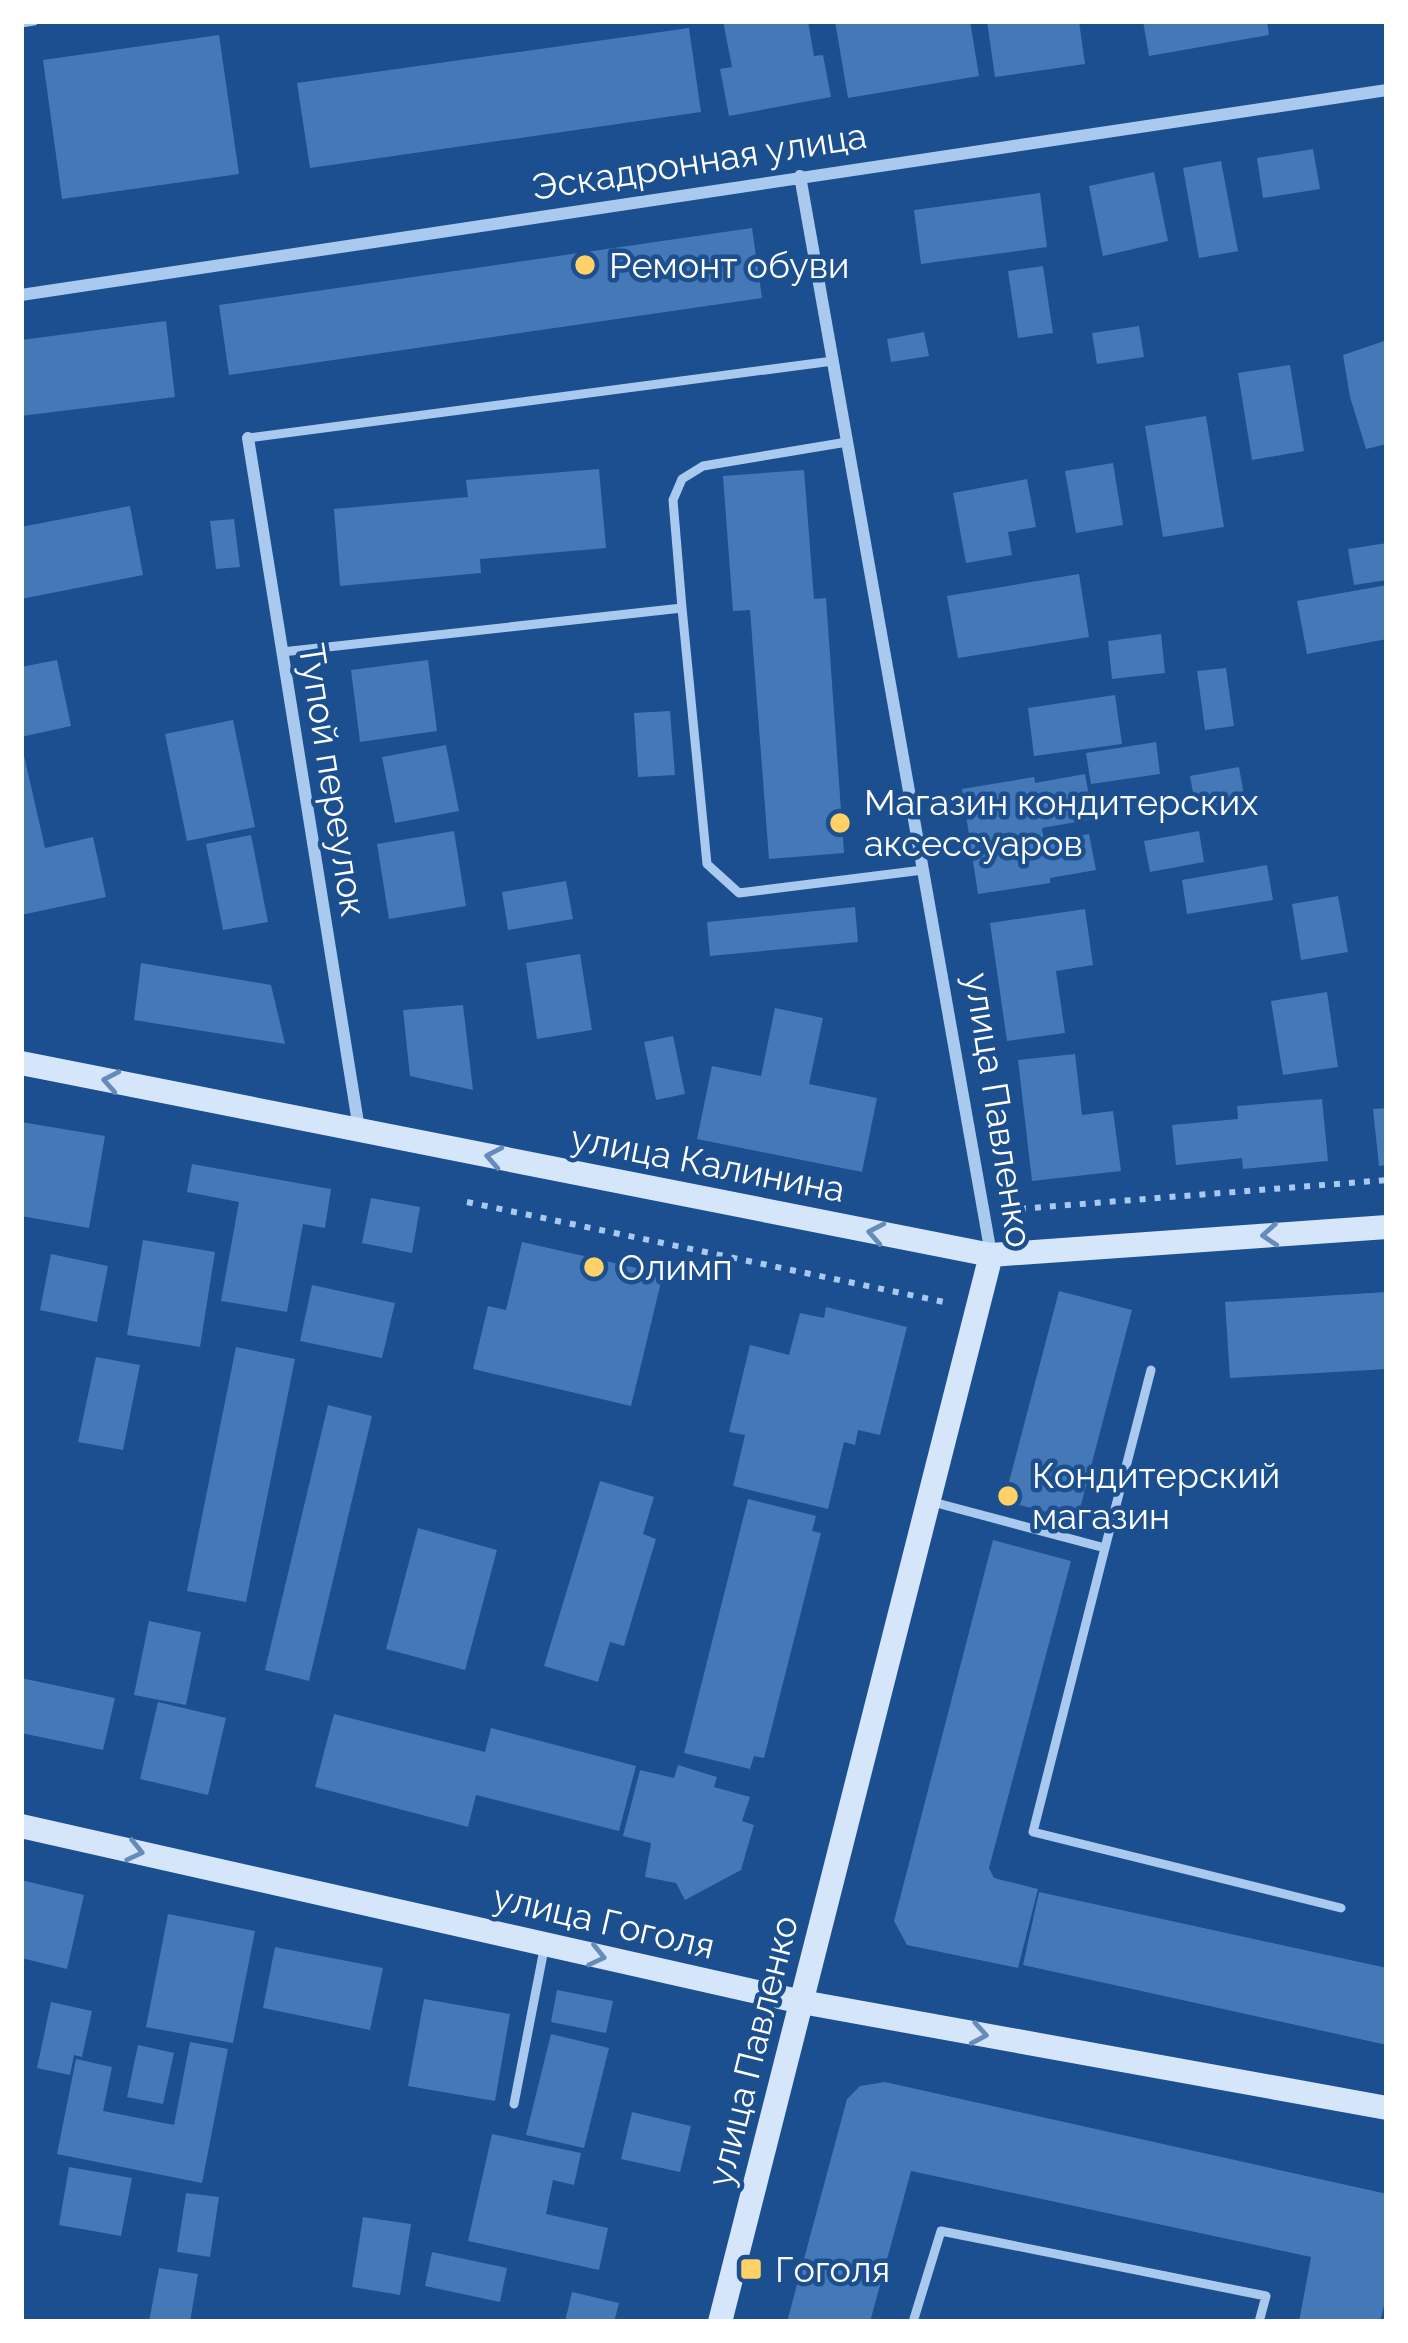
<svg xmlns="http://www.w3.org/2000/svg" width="1408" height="2343" font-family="Raleway,sans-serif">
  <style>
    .building { fill: #4478b7 }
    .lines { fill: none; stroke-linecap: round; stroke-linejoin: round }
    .path { stroke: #a9c9ee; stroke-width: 6; stroke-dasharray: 6 9; stroke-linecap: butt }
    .service { stroke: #a9c9ee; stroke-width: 9 }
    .minor { stroke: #a9c9ee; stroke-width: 12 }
    .secondary { stroke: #d6e6fa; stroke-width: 24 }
    .oneway { stroke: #668bba }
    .poi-dot { fill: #ffd166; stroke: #1b4f8f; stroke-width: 4.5 }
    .labels { text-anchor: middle; stroke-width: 9; stroke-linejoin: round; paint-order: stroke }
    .street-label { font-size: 36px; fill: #fff; stroke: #1b4f8f }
    .poi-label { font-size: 36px; fill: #fff; stroke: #1b4f8f; text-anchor: start }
  </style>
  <rect width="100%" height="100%" fill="#1b4f8f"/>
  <!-- building -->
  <path class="building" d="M723,21H808L814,56L823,55L831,97L729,116L720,69L732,67Z
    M835,21H970L979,76L848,98Z
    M987,21H1079L1085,64L995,77Z
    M1143,21H1267L1269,35L1149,56Z
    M689,28L701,112L310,168L297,83Z
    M219,35L239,174L62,199L43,60Z
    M1313,149L1320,189L1263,198L1257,158Z
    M1221,161L1238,251L1199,258L1183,168Z
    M1154,172L1168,241L1103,256L1089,186Z
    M1040,193L1047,247L921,264L914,210Z
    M752,228L762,298L229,375L219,305Z
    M1043,266L1053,333L1018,338L1008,271Z
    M166,321L175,397L21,416V340Z
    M1139,326L1144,357L1097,364L1092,333Z
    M924,332L929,356L891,362L887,339Z
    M1387,340V444L1366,449L1350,397L1343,355Z
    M1290,365L1304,451L1252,460L1238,373Z
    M1206,416L1224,527L1163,537L1145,426Z
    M1113,463L1123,525L1076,533L1065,471Z
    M599,469L606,548L480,559L481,573L340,586L334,509L468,497L466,480Z
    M804,470L814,599L826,598L844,853L769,859L750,610L733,611L723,476Z
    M1027,479L1036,527L1008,532L1012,555L966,563L953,493Z
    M130,506L143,575L21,599V527Z
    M234,519L240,567L216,569L210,521Z
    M1387,543V580L1354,585L1348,549Z
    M1079,574L1089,637L958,658L947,596Z
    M1387,585V639L1307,654L1297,601Z
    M1161,634L1165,673L1112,679L1108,641Z
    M57,660L71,726L21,737V667Z
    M428,660L437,731L360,742L351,670Z
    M1226,668L1234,726L1205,730L1197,671Z
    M1115,695L1122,744L1034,756L1028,708Z
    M670,711L675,775L638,777L634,713Z
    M233,720L255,827L187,841L165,734Z
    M21,742L45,848L93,837L106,897L21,915Z
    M1156,742L1160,774L1091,784L1086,753Z
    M446,745L459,811L395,823L382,757Z
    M1239,767L1245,801L1196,809L1190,776Z
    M1085,774L1093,819L1042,828L1044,842L1089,834L1096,870L1050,878V883L978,894L962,789L1034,777L1035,783Z
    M454,831L466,906L389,919L377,844Z
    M1199,831L1204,862L1150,872L1144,841Z
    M251,835L268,922L223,930L206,844Z
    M1267,865L1273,900L1187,914L1182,880Z
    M566,881L573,919L508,930L502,892Z
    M1338,896L1348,952L1301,960L1292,904Z
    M855,907L858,942L710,956L707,922Z
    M1085,909L1093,965L1056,971L1065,1033L1007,1041L990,923Z
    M580,954L592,1030L537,1039L526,963Z
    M141,963L271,985L285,1044L134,1020Z
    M1327,992L1338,1067L1283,1075L1271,1001Z
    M463,1005L473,1090L410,1076L403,1010Z
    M775,1008L823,1018L809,1084L877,1098L862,1172L697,1139L712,1066L761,1076Z
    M673,1036L685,1094L656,1100L644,1042Z
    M1075,1054L1082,1115L1113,1111L1121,1171L1032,1181L1018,1060Z
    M1322,1099L1328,1161L1243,1169L1242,1158L1176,1165L1172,1125L1238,1119L1237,1106Z
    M1387,1108V1165L1379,1166L1373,1109Z
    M21,1122L105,1136L89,1228L21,1216Z
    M192,1164L331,1189L325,1228L303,1224L287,1312L221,1301L239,1202L187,1192Z
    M371,1198L420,1207L412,1253L362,1243Z
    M143,1240L215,1252L200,1347L127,1335Z
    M522,1242L663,1274L631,1406L473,1369L488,1306L506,1310Z
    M51,1254L108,1266L97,1322L40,1310Z
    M312,1285L395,1303L382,1358L300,1341Z
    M1059,1291L1132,1310L1077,1520L1004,1501Z
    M1387,1292V1369L1230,1378L1225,1302Z
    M826,1307L907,1327L880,1435L858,1430L855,1445L844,1442L828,1509L733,1486L745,1435L729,1432L750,1345L789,1355L800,1313L824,1318Z
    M236,1347L295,1359L246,1602L187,1591Z
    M96,1357L140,1365L123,1450L78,1442Z
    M328,1405L372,1416L309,1681L265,1670Z
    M600,1481L654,1497L643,1534L656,1539L624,1646L610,1642L598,1682L544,1666Z
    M748,1499L816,1516L812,1531L821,1533L764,1758L754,1756L750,1769L684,1753Z
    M418,1528L497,1550L465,1670L386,1649Z
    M993,1540L1071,1561L989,1868L994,1878L1038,1889L1018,1968L907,1945L894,1921Z
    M149,1621L201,1632L186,1705L134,1695Z
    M21,1678L115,1698L103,1750L21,1733Z
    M158,1702L226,1718L208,1795L140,1779Z
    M334,1714L485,1752L491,1728L636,1766L619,1831L476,1795L468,1827L315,1787Z
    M678,1765L717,1777L714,1787L750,1797L742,1821L754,1825L741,1870L685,1900L676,1883L645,1877L651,1843L623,1836L640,1770L674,1778Z
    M21,1880L84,1895L67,1969L21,1958Z
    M1039,1892L1387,1968V2045L1023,1965Z
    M168,1914L255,1931L233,2043L146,2027Z
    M275,1947L383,1968L370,2030L263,2008Z
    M557,1990L613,2001L606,2033L551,2022Z
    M424,1999L510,2014L495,2101L408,2086Z
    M51,2002L92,2011L82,2057L74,2055L70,2075L37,2068Z
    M551,2034L609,2048L584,2148L526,2135Z
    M190,2042L228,2049L202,2183L57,2154L76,2059L112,2067L103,2111L174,2125Z
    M138,2045L174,2053L163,2104L127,2097Z
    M885,2082L1387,2194V2293L1380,2322H1299L1311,2257L911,2171L870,2322H787L847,2099L860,2086Z
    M632,2112L691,2126L680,2172L621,2159Z
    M492,2134L581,2153L574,2185L553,2180L546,2214L608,2228L599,2270L468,2241Z
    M69,2167L132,2178L121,2236L59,2225Z
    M186,2193L219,2197L210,2257L177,2252Z
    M363,2217L411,2224L400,2295L352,2287Z
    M432,2252L507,2268L500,2302L425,2286Z
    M159,2268L198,2274L190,2322H149Z
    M572,2292L619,2303L614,2322H565Z"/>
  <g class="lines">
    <!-- path -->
    <path class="path" d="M467,1202L944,1302
      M1005,1210L1387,1180"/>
    <!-- service -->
    <path class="service" d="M21,23L34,21
      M248,438L833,361
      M682,608L673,500L682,479L703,466L847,442
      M282,652L682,608L707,864L739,893L923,870
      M929,1501L1105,1548L1033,1832L1341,1908
      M1105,1548L1151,1370
      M514,2104L545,1944
      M913,2322L941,2231L1266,2296L1259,2322"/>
    <!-- minor -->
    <path class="minor" d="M800,176L991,1254
      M21,295L1387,90
      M248,438L359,1129"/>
    <!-- secondary -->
    <path class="secondary" d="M21,1063L991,1255L1387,1227
      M21,1826L802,2002L1387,2108
      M720,2322L991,1255"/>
  </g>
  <!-- one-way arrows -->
  <defs><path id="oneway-chevron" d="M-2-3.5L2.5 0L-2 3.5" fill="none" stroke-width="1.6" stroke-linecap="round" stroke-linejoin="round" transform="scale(3)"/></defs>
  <g class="oneway">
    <use href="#oneway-chevron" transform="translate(111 1081) rotate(-169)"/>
    <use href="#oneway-chevron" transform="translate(494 1157) rotate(-169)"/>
    <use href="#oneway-chevron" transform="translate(876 1233) rotate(-169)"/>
    <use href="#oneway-chevron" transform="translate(1270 1235) rotate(176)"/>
    <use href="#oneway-chevron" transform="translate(135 1851) rotate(13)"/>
    <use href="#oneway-chevron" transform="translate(597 1956) rotate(13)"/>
    <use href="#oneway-chevron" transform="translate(979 2034) rotate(10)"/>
  </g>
  <!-- markers -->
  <g class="poi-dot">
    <circle cx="585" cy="265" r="12"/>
    <circle cx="840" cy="823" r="12"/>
    <circle cx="594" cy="1267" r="12"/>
    <circle cx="1008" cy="1496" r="12"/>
    <rect x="739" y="2257" width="24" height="24" rx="6"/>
  </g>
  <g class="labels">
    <!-- street labels -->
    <g class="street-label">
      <text transform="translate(699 161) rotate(-9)" y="13">Эскадронная улица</text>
      <text transform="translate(333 780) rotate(81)" y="13">Тупой переулок</text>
      <text transform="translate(999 1110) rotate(81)" y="13">улица Павленко</text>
      <text transform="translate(708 1163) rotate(11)" y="13">улица Калинина</text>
      <text transform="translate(604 1921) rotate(13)" y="13">улица Гоголя</text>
      <text transform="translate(752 2051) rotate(-76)" y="13">улица Павленко</text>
    </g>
    <!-- poi labels -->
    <g class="poi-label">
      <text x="609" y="278">Ремонт обуви</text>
      <text x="864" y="815">Магазин кондитерских<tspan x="864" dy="41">аксессуаров</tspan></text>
      <text x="618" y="1280">Олимп</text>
      <text x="1032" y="1488">Кондитерский<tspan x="1032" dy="41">магазин</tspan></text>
      <text x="775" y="2282">Гоголя</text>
    </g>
  </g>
  <!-- border -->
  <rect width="1408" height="2343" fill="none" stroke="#ffffff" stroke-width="48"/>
</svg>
